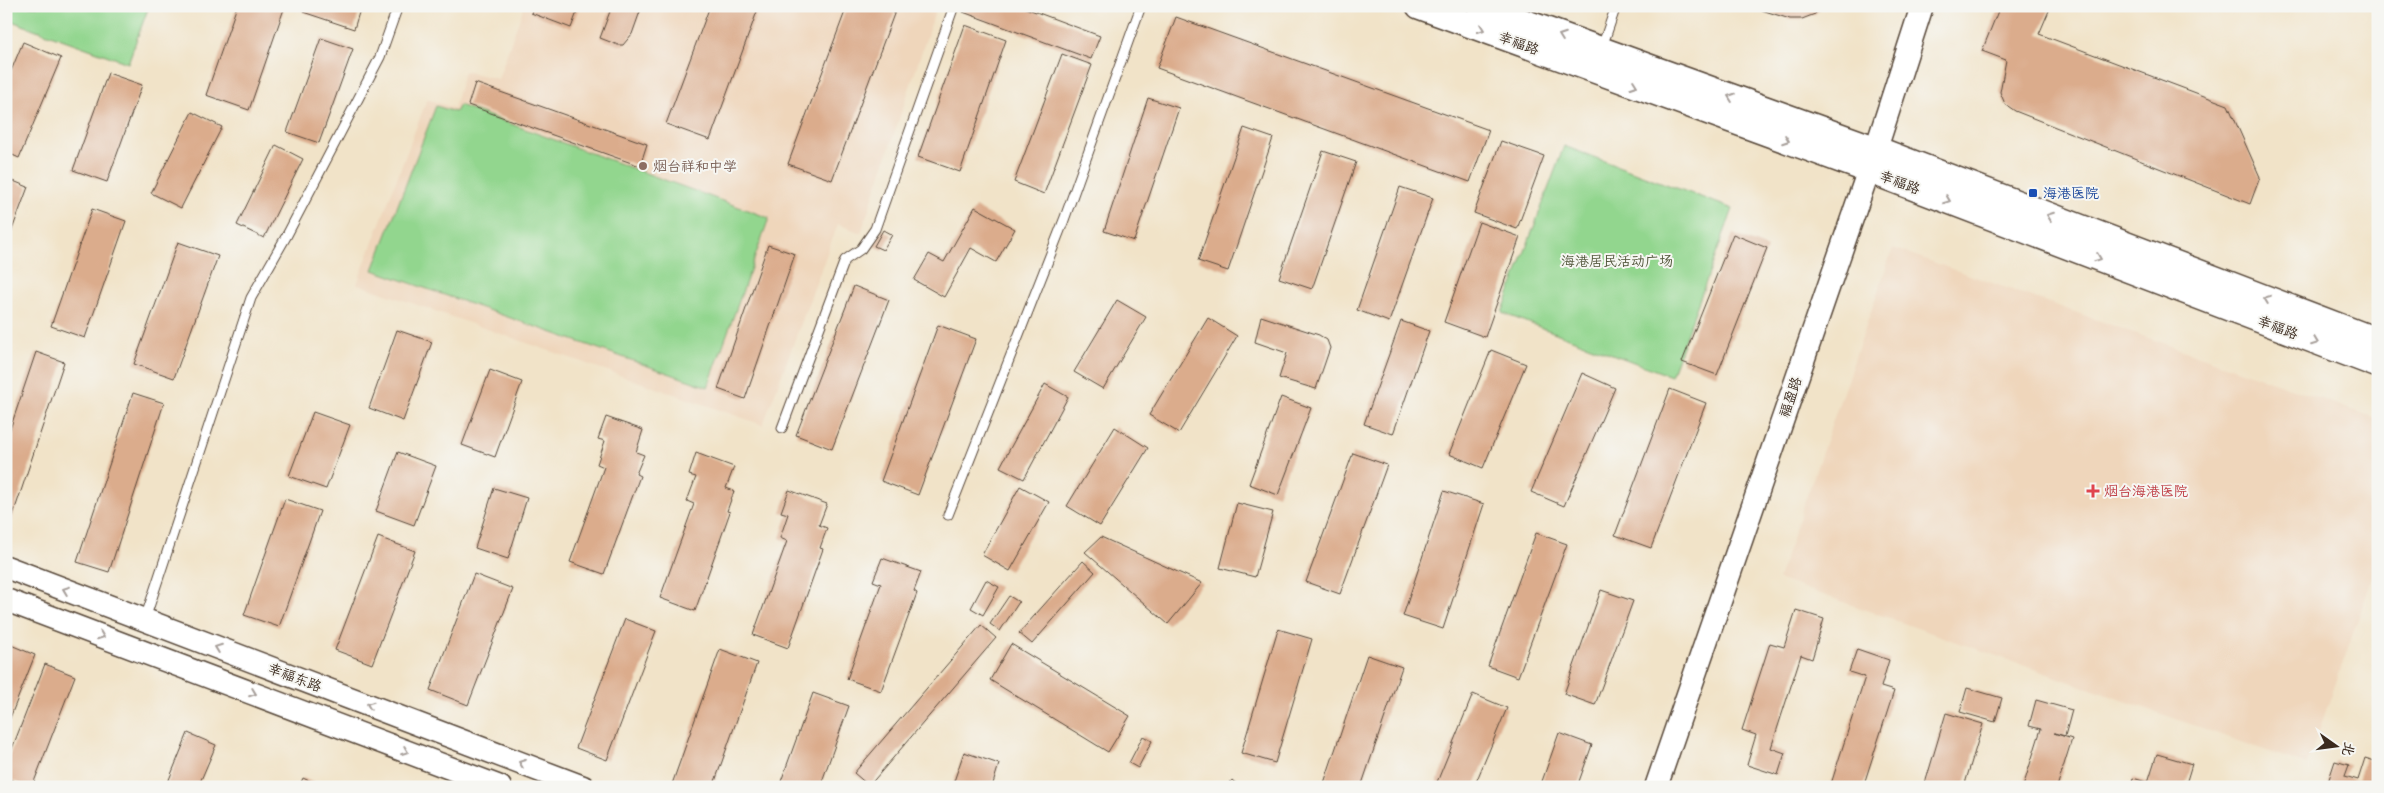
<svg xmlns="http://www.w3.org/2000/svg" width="2384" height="793" font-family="Pangolin,'LXGW WenKai TC',sans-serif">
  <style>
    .built { fill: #efd6bb }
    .green { fill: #92d68e; stroke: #668056 }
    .building { fill: #dbac8c }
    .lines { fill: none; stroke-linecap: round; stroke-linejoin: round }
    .service-casing { stroke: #564638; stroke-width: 11 }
    .tertiary-casing { stroke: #564638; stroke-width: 25 }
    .secondary-casing { stroke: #564638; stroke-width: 28 }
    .service { stroke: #fff; stroke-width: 9 }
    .tertiary { stroke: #fff; stroke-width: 22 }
    .secondary { stroke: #fff; stroke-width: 25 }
    .oneway { stroke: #a79f9a }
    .education-dot { fill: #8d6e63; stroke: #f6f6f2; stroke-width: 2 }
    .transit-dot { fill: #1a4fb4; stroke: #f6f6f2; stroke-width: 2 }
    .health-dot { fill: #e0444e; stroke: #f6f6f2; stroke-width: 2 }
    .labels { text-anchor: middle; stroke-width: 4; stroke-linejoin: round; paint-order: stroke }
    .street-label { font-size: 14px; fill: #3b2a1e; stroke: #f6f6f2 }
    .education-label { font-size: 14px; fill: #785e54; stroke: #f6f6f2; text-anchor: start }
    .transit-label { font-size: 14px; fill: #164399; stroke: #f6f6f2; text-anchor: start }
    .park-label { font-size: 14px; fill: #51553a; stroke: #f6f6f2 }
    .health-label { font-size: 14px; fill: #be3a42; stroke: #f6f6f2; text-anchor: start }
  </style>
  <rect width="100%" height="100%" fill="#f6f6f2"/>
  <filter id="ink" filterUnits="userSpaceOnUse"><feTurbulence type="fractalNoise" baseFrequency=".02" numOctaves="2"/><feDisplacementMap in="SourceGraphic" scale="10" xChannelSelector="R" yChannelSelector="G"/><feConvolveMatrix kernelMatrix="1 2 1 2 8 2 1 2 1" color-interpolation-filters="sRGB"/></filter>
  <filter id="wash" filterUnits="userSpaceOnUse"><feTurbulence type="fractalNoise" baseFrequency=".0096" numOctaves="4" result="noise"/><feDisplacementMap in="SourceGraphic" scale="20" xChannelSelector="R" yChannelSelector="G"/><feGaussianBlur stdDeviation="1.12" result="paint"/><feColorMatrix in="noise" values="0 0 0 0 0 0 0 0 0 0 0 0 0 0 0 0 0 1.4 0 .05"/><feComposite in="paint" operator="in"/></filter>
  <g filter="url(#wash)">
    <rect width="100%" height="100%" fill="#f1e3c8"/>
    <!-- built -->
    <path class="built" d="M524,6H937L861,233L838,224L763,425L357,284L427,99L454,108L464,71L498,79Z
      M1893,248L2378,419V562L2307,765L1778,579Z"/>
    <!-- green -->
    <path class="green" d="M6,6H149L128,63L6,19Z
      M459,105L769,218L708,387L373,270L436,106L455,112Z
      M1564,146L1733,209L1671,376L1502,313Z"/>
    <g id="blocks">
      <!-- building -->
      <path class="building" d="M237,6H285L249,110L206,95Z
        M305,6H361L354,29L303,12Z
        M534,6H577L579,7L571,28L531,13Z
        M612,6H642L632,34L623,45H618L600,38Z
        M710,6H759L710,140L666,124Z
        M839,6H897L832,180L788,164L846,9Z
        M965,6H1020L1100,36L1091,59L963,12Z
        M1749,6H1822L1815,14L1802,19H1790Z
        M2000,6H2051L2039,34L2228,105L2260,177L2250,204L2015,111L2005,104L2000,92L2006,60L1982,51Z
        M1176,17L1489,130L1470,182L1157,68Z
        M965,25L1006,40L960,172L918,157Z
        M321,38L353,49L319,143L287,132Z
        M23,42L61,58L19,158L6,152V83Z
        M1062,54L1092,65L1044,194L1014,182Z
        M108,73L142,85L107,182L73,170Z
        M475,83L647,144L640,166L468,105Z
        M1148,98L1179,108L1134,241L1104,231Z
        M192,112L222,127L181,208L151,193Z
        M1244,128L1273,138L1228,271L1198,261Z
        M1501,141L1544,156L1517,229L1474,213Z
        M276,145L303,159L264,238L237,225Z
        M1323,151L1356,162L1312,289L1279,278Z
        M6,178L28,187L6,246Z
        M1400,187L1433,198L1389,322L1357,310Z
        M975,207L1015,229L996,262L971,248L944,297L914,280L929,254L944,262Z
        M92,209L126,221L85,338L51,326Z
        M1479,222L1520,237L1485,337L1444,322Z
        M883,230L892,235L883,250L874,246Z
        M1733,234L1767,248L1717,375L1682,362Z
        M178,242L218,256L174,378L134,364Z
        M768,245L795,254L745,399L718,389Z
        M854,286L889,300L832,449L796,435Z
        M1117,300L1146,317L1103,389L1074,372Z
        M1261,316L1319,335L1327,340L1330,348L1316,389L1279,378L1287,353L1255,342Z
        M1208,318L1237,336L1179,433L1149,415Z
        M1401,321L1429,331L1393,434L1364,424Z
        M938,325L976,339L918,495L881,481Z
        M397,330L432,342L403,421L369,408Z
        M1491,350L1526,364L1483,468L1449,454Z
        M36,352L64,362L11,521L6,520V441Z
        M490,370L522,382L495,457L462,445Z
        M1582,373L1615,388L1564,506L1531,492Z
        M1045,384L1068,397L1024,479L1000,467Z
        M1670,389L1706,403L1651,548L1615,535Z
        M133,393L164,403L109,572L77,562Z
        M1281,397L1311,408L1278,495L1249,484Z
        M313,412L350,425L326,489L289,476Z
        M606,417L643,430L636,452L644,455L636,474L640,476L604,574L570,562L604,467L597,464L605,441L598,439Z
        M1115,427L1148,448L1100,526L1067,506Z
        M398,452L436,466L414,525L376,511Z
        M696,453L734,467L726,488L734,491L727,511L730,512L695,611L660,598L694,504L687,501L696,477L689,475Z
        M1353,453L1387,465L1340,594L1306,582Z
        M1020,486L1049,502L1010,571L982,555Z
        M494,488L527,498L508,559L475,548Z
        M789,490L827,504L819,525L827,528L820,548L823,549L788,648L753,635L787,541L780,538L788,514L781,512Z
        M1444,491L1484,504L1443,629L1403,616Z
        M285,499L320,511L279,627L244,615Z
        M1237,503L1273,512L1255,577L1220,568Z
        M1536,533L1567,544L1518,677L1488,666Z
        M378,537L415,551L372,664L335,650Z
        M1101,537L1202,583L1168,624L1085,552Z
        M882,558L921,572L914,591L917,593L881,691L847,679L881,584L873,581Z
        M1083,561L1095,572L1032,644L1019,633Z
        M474,574L513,589L468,705L430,690Z
        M986,580L999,587L983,615L971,608Z
        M1601,590L1633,601L1595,705L1564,694Z
        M1009,596L1019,602L1000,631L990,624Z
        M1796,610L1824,619L1812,659L1801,655L1771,748L1785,753L1778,775L1747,765L1756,735L1742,730L1770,643L1784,647Z
        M625,619L656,631L607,760L576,748Z
        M981,625L996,638L869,786L854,773Z
        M1278,629L1312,639L1275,763L1241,753Z
        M6,643L35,655L6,728Z
        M1011,644L1130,716L1108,752L990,680Z
        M720,649L757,663L713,787H671Z
        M1857,649L1889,660L1881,687L1894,691L1863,787H1839L1831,784L1865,677L1849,672Z
        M1367,655L1402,667L1361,787H1326L1323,786Z
        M45,664L75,676L32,787H28L6,778V764Z
        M1967,688L2002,698L1995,722L1960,712Z
        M813,693L849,706L820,787H779Z
        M1473,694L1507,708L1474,787H1435Z
        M2036,700L2072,710L2065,736L2054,733L2072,739L2057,787H2023L2041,729L2029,726Z
        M1946,713L1983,724L1964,787H1924Z
        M188,733L216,745L198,787H166Z
        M1559,733L1592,745L1577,787H1540Z
        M1143,736L1152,741L1138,768L1129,763Z
        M964,752L999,764L992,787H952Z
        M2157,754L2192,764L2185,787H2164L2148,782Z
        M2365,758L2378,762V787H2342L2328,782L2335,761L2349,765L2345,776L2358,780Z
        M303,778L322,787H299Z
        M2133,778L2159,786V787H2130Z
        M1232,780L1240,787H1227Z"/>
    </g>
  </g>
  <g filter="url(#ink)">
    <use href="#blocks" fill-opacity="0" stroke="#564638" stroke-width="1"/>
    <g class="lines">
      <defs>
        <path id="service" d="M1602,47L1616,6
          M782,428L845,260L861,249L875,229L954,6
          M948,515L1064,220L1141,6
          M145,619L251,298L287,235L380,57L398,6"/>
        <path id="tertiary" d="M6,567L583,787
          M6,600L500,787
          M1656,787L1876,149L1922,6"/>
        <path id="secondary" d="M1419,6L1868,170L2378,365
          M1480,6L1876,149L2378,341"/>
      </defs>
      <!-- service casing -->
      <use href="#service" class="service-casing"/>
      <!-- tertiary casing -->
      <use href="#tertiary" class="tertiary-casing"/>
      <!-- secondary casing -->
      <use href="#secondary" class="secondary-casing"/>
      <!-- service -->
      <use href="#service" class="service"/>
      <!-- tertiary -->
      <use href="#tertiary" class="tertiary"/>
      <!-- secondary -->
      <use href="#secondary" class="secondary"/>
    </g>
    <!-- one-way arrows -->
    <defs><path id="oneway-chevron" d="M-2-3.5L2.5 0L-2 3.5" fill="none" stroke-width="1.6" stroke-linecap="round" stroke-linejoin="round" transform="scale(1.25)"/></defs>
    <g class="oneway">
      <use href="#oneway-chevron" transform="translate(1481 29) rotate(20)"/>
      <use href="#oneway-chevron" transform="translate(1562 36) rotate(-160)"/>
      <use href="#oneway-chevron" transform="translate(1634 85) rotate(20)"/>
      <use href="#oneway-chevron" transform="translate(1731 97) rotate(-160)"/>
      <use href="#oneway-chevron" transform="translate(1786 140) rotate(20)"/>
      <use href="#oneway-chevron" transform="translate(1947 200) rotate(21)"/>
      <use href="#oneway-chevron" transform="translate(2050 216) rotate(-159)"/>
      <use href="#oneway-chevron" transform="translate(2098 258) rotate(21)"/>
      <use href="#oneway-chevron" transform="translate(2267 299) rotate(-159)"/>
      <use href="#oneway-chevron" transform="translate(2315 342) rotate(21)"/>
      <use href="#oneway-chevron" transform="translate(66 590) rotate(-159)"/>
      <use href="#oneway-chevron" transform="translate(101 636) rotate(21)"/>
      <use href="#oneway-chevron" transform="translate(218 648) rotate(-159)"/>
      <use href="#oneway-chevron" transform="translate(253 693) rotate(21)"/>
      <use href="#oneway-chevron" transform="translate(370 705) rotate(-159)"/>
      <use href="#oneway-chevron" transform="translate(405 751) rotate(21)"/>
      <use href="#oneway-chevron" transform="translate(522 763) rotate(-159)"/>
    </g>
  </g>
  <!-- markers -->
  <circle class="education-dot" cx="643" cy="166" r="5"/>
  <rect class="transit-dot" x="2028" y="188" width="10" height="10" rx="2.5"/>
  <path class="health-dot" d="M2090.5 483.5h5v5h5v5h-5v5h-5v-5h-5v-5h5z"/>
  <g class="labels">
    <!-- street labels -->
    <g class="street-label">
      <text transform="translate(1519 43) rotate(20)" y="5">幸福路</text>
      <text transform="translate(1900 182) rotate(21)" y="5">幸福路</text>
      <text transform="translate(2278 327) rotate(21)" y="5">幸福路</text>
      <text transform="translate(1790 397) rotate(-71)" y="5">福盈路</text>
      <text transform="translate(295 677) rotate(21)" y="5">幸福东路</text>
    </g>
    <!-- education labels -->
    <g class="education-label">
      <text x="653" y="171">烟台祥和中学</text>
    </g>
    <!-- transit labels -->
    <g class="transit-label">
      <text x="2043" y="198">海港医院</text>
    </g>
    <!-- park labels -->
    <g class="park-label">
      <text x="1617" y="266">海港居民活动广场</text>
    </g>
    <!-- health labels -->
    <g class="health-label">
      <text x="2104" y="496">烟台海港医院</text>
    </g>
  </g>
  <!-- margin -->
  <rect width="2384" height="793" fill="none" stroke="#f6f6f2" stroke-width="25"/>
  <!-- north arrow -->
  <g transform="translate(2336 746) rotate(104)" stroke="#f6f6f2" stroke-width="4" paint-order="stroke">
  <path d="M0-4L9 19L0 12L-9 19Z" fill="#3b2a1e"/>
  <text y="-8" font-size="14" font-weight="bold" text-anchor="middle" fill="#3b2a1e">北</text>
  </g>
</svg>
